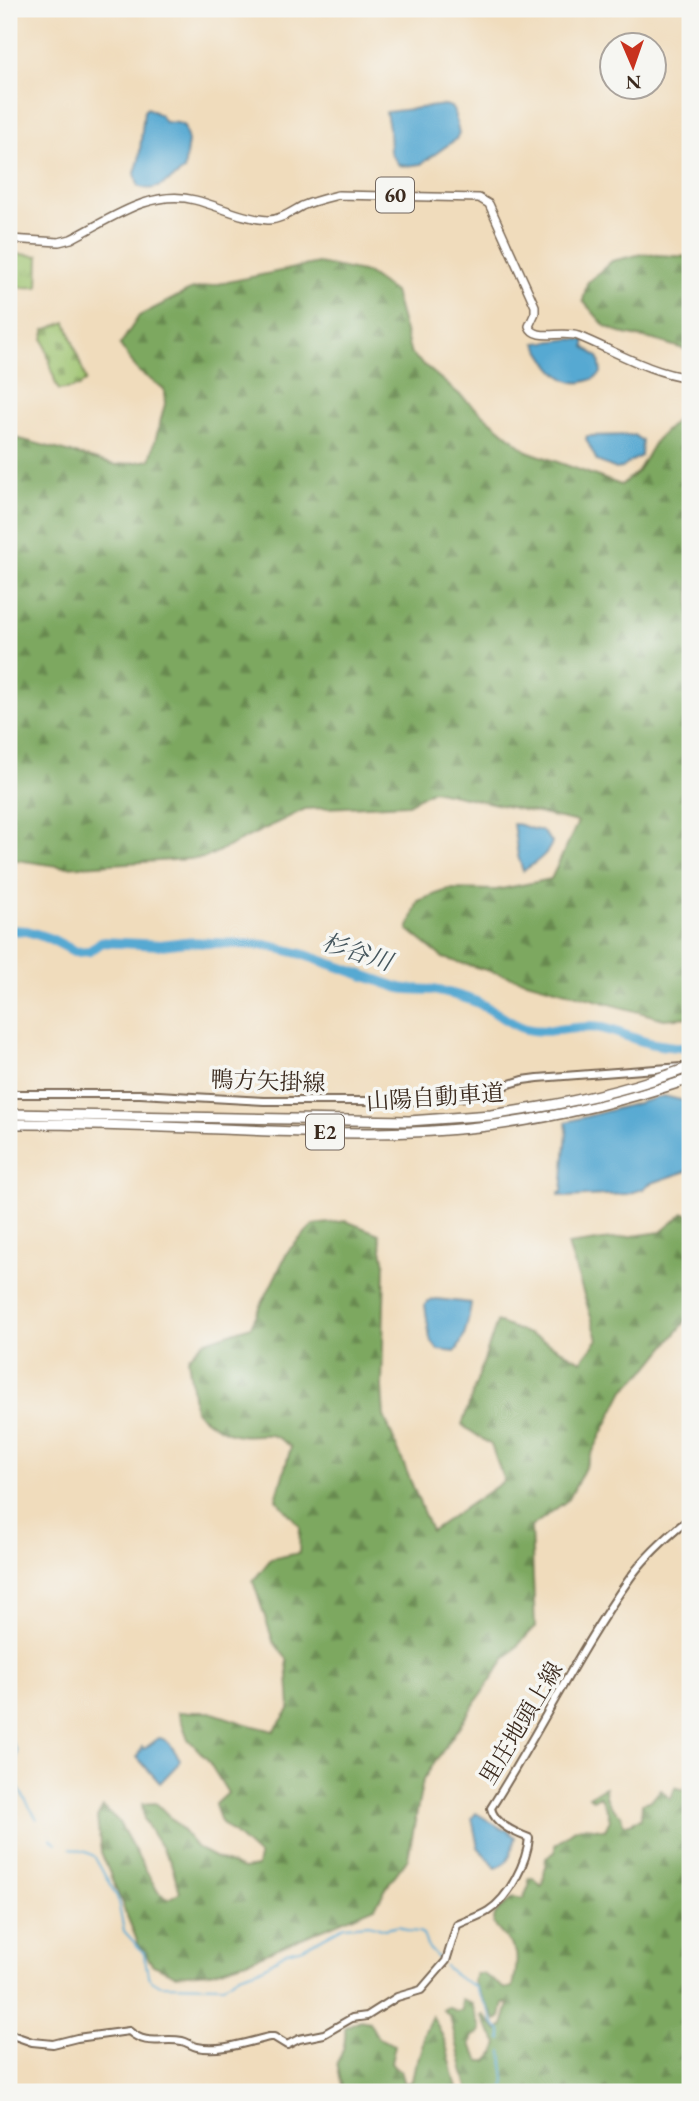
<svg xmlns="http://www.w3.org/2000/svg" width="699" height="2101" font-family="'EB Garamond','Noto Serif JP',serif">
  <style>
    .forest { fill: url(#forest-firs); stroke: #5c693f; stroke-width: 2 }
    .cemetery { fill: url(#cemetery-stones); stroke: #6c7646; stroke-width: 2 }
    .park { fill: url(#park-tufts); stroke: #6c7646; stroke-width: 2 }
    .water { fill: #57a9d2; stroke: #496a78; stroke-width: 2 }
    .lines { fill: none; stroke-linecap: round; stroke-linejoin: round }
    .stream { stroke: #57a9d2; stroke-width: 2 }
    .river { stroke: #57a9d2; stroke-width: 10 }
    .secondary-casing { stroke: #7a6855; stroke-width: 10 }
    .primary-casing { stroke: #7a6855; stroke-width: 10 }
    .motorway-casing { stroke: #7a6855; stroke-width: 12 }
    .secondary { stroke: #fff; stroke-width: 6 }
    .primary { stroke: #fff; stroke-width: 7 }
    .motorway { stroke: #fff; stroke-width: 9 }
    .motorway-bridge-casing { stroke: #7a6855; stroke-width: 12; stroke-linecap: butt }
    .motorway-bridge { stroke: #fff; stroke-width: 9 }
    .labels { text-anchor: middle; stroke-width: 7; stroke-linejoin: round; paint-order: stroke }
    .shield { fill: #f6f6f2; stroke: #73675e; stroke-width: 2 }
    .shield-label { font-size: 21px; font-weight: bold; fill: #3b2a1e }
    .street-label { font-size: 23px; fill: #3b2a1e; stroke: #f6f6f2 }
    .water-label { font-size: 24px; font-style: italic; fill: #45565d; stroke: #f6f6f2 }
  </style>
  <defs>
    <pattern id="forest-firs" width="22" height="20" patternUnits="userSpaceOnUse" patternTransform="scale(1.75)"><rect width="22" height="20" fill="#7da860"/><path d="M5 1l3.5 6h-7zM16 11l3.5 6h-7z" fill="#68894f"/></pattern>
    <pattern id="cemetery-stones" width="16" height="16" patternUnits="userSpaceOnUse" patternTransform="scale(1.75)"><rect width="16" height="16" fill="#9cc26d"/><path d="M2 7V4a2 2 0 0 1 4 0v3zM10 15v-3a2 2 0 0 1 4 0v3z" fill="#809e59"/></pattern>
    <pattern id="park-tufts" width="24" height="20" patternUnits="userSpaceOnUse" patternTransform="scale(1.75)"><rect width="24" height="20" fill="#9cc26d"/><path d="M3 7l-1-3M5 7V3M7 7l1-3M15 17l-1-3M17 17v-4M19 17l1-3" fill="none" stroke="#809e59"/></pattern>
  </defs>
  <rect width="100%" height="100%" fill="#f6f6f2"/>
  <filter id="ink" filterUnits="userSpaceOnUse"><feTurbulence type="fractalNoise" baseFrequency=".0143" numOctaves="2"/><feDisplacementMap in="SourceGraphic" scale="14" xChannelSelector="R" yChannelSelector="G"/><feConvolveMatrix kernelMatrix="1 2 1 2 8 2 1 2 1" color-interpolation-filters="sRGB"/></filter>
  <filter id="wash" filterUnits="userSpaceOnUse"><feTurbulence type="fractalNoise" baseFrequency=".00686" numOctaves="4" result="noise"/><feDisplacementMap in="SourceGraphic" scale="28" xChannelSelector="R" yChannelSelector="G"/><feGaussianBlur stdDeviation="1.57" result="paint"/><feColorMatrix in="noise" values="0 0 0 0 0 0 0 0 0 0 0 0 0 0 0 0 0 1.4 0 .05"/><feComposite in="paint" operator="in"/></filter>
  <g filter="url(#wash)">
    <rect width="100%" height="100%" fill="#f0dcbc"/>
    <!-- forest -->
    <path class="forest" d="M642,254L690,257V351L654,340L620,333L605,326L583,301L587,283L612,261Z
      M318,263L367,273L394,292L411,354L527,451L621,485L638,471L656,440L685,412H690V491L687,531L690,537V1017L664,1019L443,958L408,930L418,901L449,889L496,890L551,879L578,822L433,790L408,804L305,809L205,858L65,867L9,859V436L116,465L150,460L165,404L164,389L138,371L120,345L139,316L190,290Z
      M684,1213L690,1214V1316L648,1368L624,1390L569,1499L531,1527L535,1627L505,1659L423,1780L408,1858L390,1882L375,1907L250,1960L211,1972L175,1975L153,1965L138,1943L101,1852L97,1818L103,1807L118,1821L158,1892L168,1899L180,1892L171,1863L144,1820L142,1804L156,1803L179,1826L197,1848L216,1858L243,1869L257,1867L259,1856L221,1822L215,1805L228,1793L207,1759L188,1739L178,1712H210L246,1724L274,1731L290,1708L287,1659L273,1641L253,1581L271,1559L299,1553L300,1526L276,1499L291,1447C266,1427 265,1438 239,1435C221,1432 208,1422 195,1411L188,1358L203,1342L251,1326L288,1251L313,1225L346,1221L379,1234L385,1264L382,1387L384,1416L431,1531L504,1481L491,1445L462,1425L497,1322L539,1338L581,1361L598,1339L568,1245L661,1232Z
      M690,1781V2092H469L450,2017L443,2010L448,2007L456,2012L462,2011L461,2000L472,2004L480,2028L479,2033L473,2036L470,2045L480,2061H487L495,2053L498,2043L489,2030L482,2016L484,2015L498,2031L503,2026L509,2004L504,2002L501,2017L496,2021L473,1982L476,1974H483L505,1989L513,1987C515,1977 518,1963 516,1953C512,1940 489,1927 494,1917C497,1910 508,1902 514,1897L523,1899L529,1886V1878H534L541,1886L543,1884L546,1858L555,1852V1845C579,1826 574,1824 605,1830L610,1820L608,1812L600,1796L593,1800L589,1796L605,1787C605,1799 610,1808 621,1815L623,1824H631L634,1821L641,1819L642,1803L650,1801L661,1790L671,1799L675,1787L684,1790Z
      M432,2016C449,2042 450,2064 458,2092H347L342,2088L337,2062C344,2052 346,2039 345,2027L360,2020L369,2022L378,2038L395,2045L391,2063L395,2068L401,2071L405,2084L412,2081L415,2065L422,2051L424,2033Z"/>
    <!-- cemetery -->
    <path class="cemetery" d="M66,322L86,380L79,387L59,390L56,385L43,338L45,333L44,330Z"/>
    <!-- park -->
    <path class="park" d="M9,253L39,256L38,287L9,288Z"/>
    <!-- water -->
    <path class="water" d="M445,105L451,107L454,112L459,133L456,139L421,164L406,166L399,165L390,152L389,128L386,112Z
      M147,108L160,115L165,122L178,123L184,126L188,141L184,171C170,180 154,195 138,186L135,173L139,160L144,111Z
      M571,339L585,340V347L599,358L601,373C597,378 593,379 587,381C562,389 546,361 536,343Z
      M634,435L642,441L641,456L630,462L622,468L616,469L597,461L586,439L587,436Z
      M513,824C524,823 527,830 541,830L552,842C549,854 534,864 523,871L518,856Z
      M664,1096L685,1101C694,1120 693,1151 687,1171L649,1184L643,1189L627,1194L566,1197L559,1195V1193L562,1192L567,1131L566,1122Z
      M436,1299L471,1303C469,1318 465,1340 455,1352L438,1350L430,1339L425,1305L427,1302Z
      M159,1738C169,1739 174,1751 180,1759L178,1764L160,1783L137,1757L142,1747L144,1749Z
      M476,1813L504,1830H507L515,1837C512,1850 511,1863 496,1868L478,1847L472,1818Z"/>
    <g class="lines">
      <!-- stream -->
      <path class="stream" d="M9,1737L17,1751L14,1781L37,1819
        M51,1839L56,1844
        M71,1848L86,1852L94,1856L117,1897L124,1931L144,1953L148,1975L152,1980L160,1985L223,1986L240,1975L264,1967L286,1952L303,1948L344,1926L369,1924L385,1929L399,1926L409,1931L419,1932L423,1934L427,1946L441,1962
        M445,1966L457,1977L475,1987L488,2009L494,2024L501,2031V2039
        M502,2092L505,2081L502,2052"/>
      <!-- river -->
      <path class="river" d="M9,930L27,931L51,939L76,952L90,951L101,942L161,945L185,942L266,945L302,954L400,988C413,991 426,988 438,991C449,993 463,997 474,1001C493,1008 507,1024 526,1029C551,1035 576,1024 601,1028C615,1031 629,1037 642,1041C658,1046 674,1047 690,1048"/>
    </g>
  </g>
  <g filter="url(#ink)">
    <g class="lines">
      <defs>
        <path id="secondary" d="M9,1094H140L264,1101H429L466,1097L523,1080L538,1078L682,1067
          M9,2034L32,2042L53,2044L77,2038L129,2031C147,2047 162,2037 182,2041C187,2042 192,2046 197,2047C220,2052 247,2042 269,2037H274L287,2045L299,2039L324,2034L352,2018L367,2016L397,1997L421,1990L446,1961L457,1925C467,1920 478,1917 488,1911C509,1898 527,1862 529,1838C515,1833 494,1823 491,1808C539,1733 578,1651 630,1578C646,1555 669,1535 690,1518"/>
        <path id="primary" d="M9,239L59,242L71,239C109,220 151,188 195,200C219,206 243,219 268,220C280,220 291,212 302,206C313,201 326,198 338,195L479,198L489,204L535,306V313L529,326C535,342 561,330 578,336C615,351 650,373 690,378"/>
        <path id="motorway" d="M9,1114L409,1121L491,1115L535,1108
          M9,1124C106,1123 204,1129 302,1132C350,1133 398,1134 446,1130C529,1124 611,1105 690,1079"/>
      </defs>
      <!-- secondary casing -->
      <use href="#secondary" class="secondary-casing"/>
      <!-- primary casing -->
      <use href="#primary" class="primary-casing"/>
      <!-- motorway casing -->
      <use href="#motorway" class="motorway-casing"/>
      <!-- secondary -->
      <use href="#secondary" class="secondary"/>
      <!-- primary -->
      <use href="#primary" class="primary"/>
      <!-- motorway -->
      <use href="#motorway" class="motorway"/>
      <defs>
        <path id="motorway-bridge" d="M535,1108C588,1099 640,1086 690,1067"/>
      </defs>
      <!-- motorway-bridge casing -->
      <use href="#motorway-bridge" class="motorway-bridge-casing"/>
      <!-- motorway-bridge -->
      <use href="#motorway-bridge" class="motorway-bridge"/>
    </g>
  </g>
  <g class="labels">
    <!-- shield labels -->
    <g class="shield">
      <rect x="376" y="177.5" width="38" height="35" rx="5"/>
      <rect x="306" y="1114.5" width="38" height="35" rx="5"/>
    </g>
    <g class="shield-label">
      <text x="395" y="202">60</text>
      <text x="325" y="1139">E2</text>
    </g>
    <!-- street labels -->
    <g class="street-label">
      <text transform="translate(268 1081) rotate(2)" y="8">鴨方矢掛線</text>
      <text transform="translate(435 1097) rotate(-4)" y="8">山陽自動車道</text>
      <text transform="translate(521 1723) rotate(-59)" y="8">里庄地頭上線</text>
    </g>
    <!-- water labels -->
    <g class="water-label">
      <text transform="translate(357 952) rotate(18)" y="8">杉谷川</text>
    </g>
  </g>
  <!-- margin -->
  <rect width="699" height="2101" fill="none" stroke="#f6f6f2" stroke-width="35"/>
  <!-- north arrow -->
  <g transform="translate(633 66) rotate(178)"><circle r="33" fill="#f6f6f2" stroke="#aba49d" stroke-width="2"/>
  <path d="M0-5L12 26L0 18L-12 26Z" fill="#c8321e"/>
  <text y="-10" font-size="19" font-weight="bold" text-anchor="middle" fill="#3b2a1e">N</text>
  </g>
</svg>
